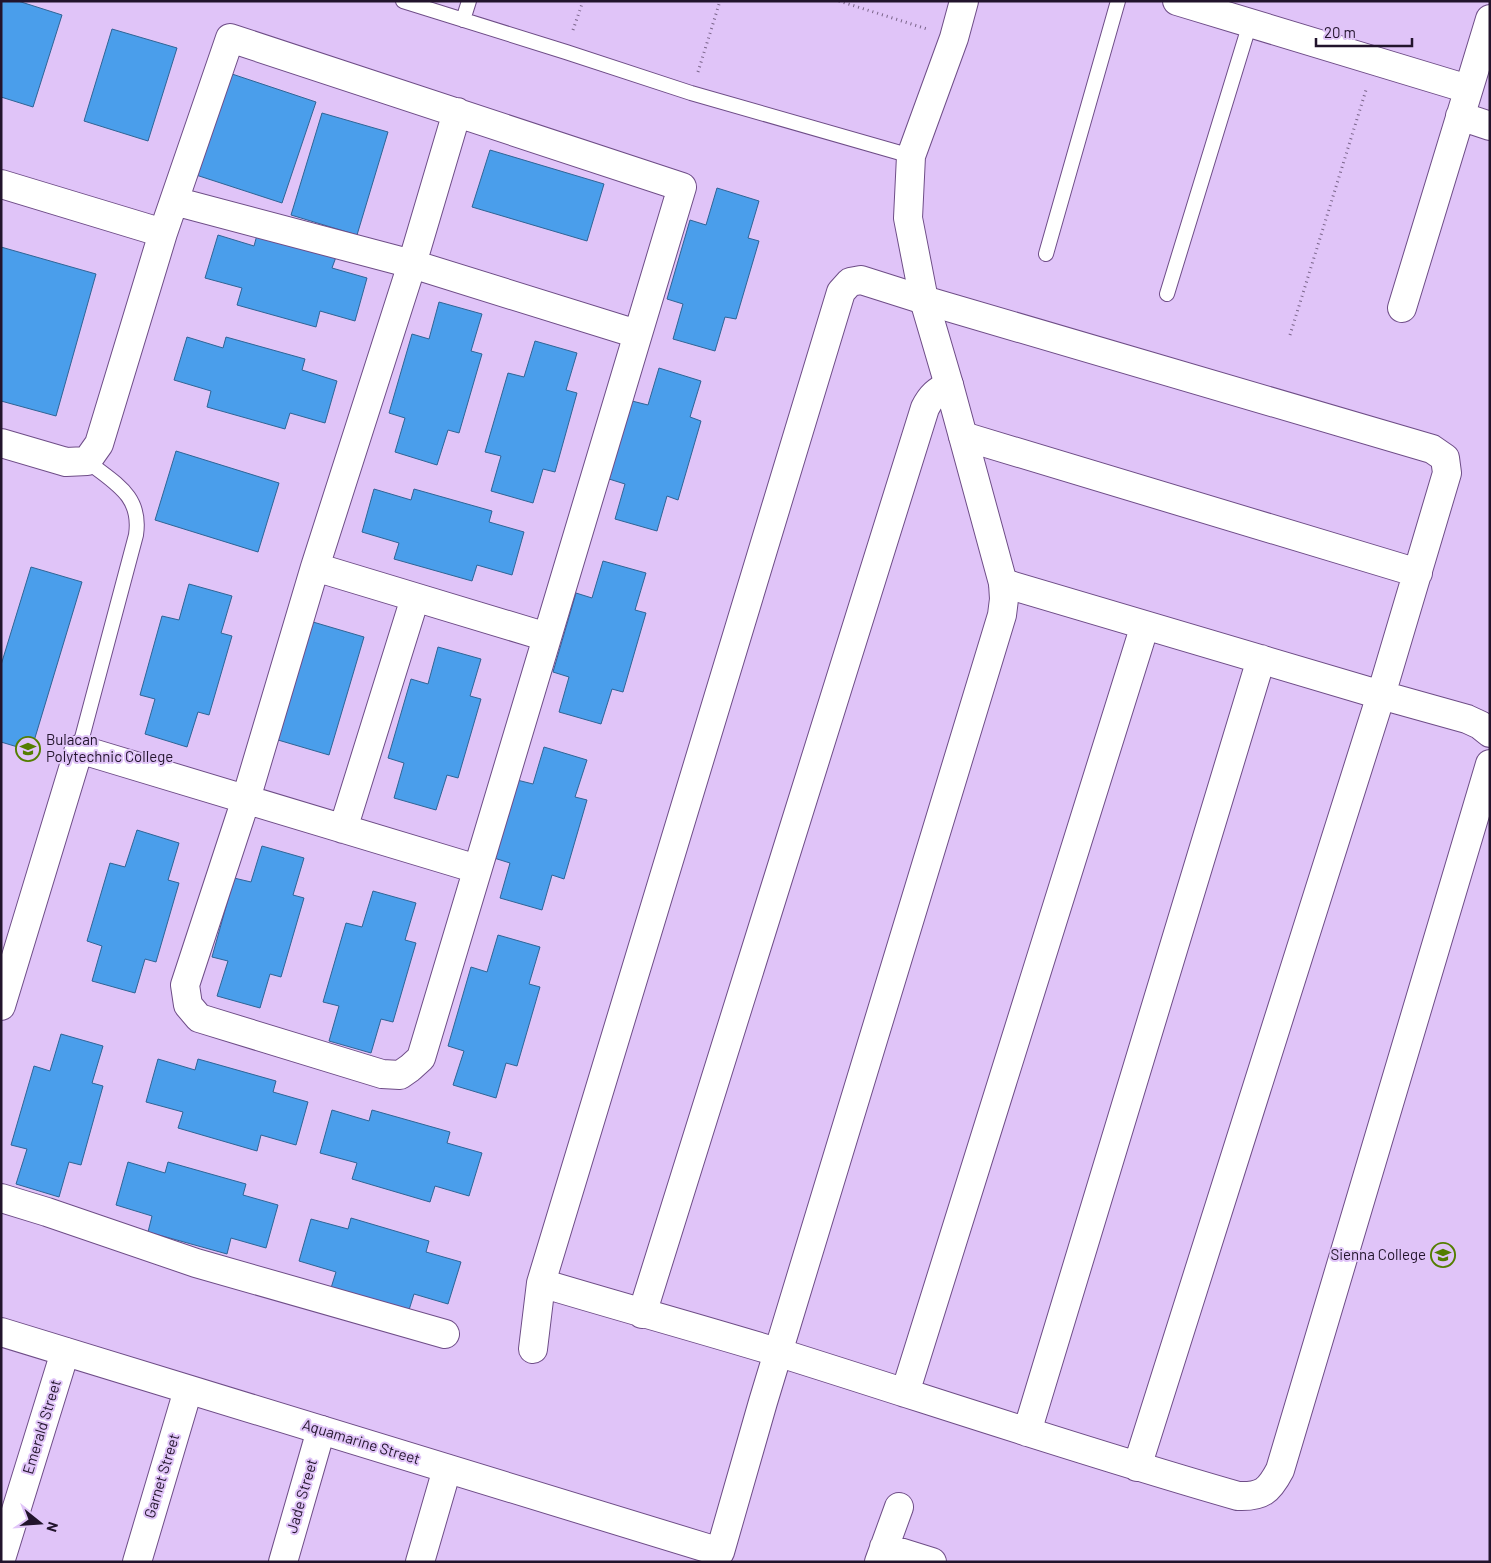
<svg xmlns="http://www.w3.org/2000/svg" width="1491" height="1563" font-family="Barlow,sans-serif">
  <style>
    .building { fill: #4a9eeb; stroke: #306495 }
    .lines { fill: none; stroke-linecap: round; stroke-linejoin: round }
    .service-casing { stroke: #6e4d87; stroke-width: 16 }
    .minor-casing { stroke: #6e4d87; stroke-width: 30 }
    .tertiary-casing { stroke: #6e4d87; stroke-width: 30 }
    .path { stroke: #7a658a; stroke-width: 3; stroke-dasharray: 1 4; stroke-linecap: butt }
    .service { stroke: #fff; stroke-width: 14 }
    .minor { stroke: #fff; stroke-width: 28 }
    .tertiary { stroke: #fff; stroke-width: 28 }
    .labels { text-anchor: middle; stroke-width: 4; stroke-linejoin: round; paint-order: stroke }
    .poi-label { font-size: 15px; fill: #22142c; stroke: #e0c4f8; text-anchor: start }
    .street-label { font-size: 15px; fill: #22142c; stroke: #e0c4f8 }
  </style>
  <rect width="100%" height="100%" fill="#e0c4f8"/>
  <!-- building -->
  <path class="building" d="M1,1H18L62,15L33,107L1,97Z
    M112,29L177,48L148,141L84,121Z
    M226,72L316,102L282,203L193,174Z
    M322,113L388,132L357,235L291,215Z
    M490,150L604,184L587,241L472,207Z
    M717,188L759,201L748,238L759,241L736,319L725,317L715,351L673,339L683,304L667,299L690,220L706,225Z
    M218,235L254,246L257,235L336,257L332,268L367,278L355,321L320,311L316,327L237,305L242,288L205,278Z
    M1,247L96,274L56,416L1,401Z
    M439,302L482,314L471,351L482,354L459,433L448,430L437,465L395,452L405,418L389,413L412,334L429,339Z
    M187,337L223,348L226,337L305,359L302,370L337,381L325,423L290,413L285,429L207,407L211,391L174,380Z
    M535,341L577,353L566,390L577,393L555,472L543,469L533,503L491,491L501,456L485,452L508,373L524,377Z
    M659,368L701,381L690,417L701,421L678,500L667,496L657,531L615,519L625,484L609,479L632,401L648,405Z
    M176,451L279,483L258,552L155,520Z
    M374,489L411,500L414,489L492,511L489,522L524,532L512,575L477,565L472,581L394,559L399,543L362,532Z
    M603,561L646,573L635,610L646,613L623,692L612,689L601,724L559,712L569,677L553,672L576,593L592,598Z
    M31,567L82,582L31,751L1,742V665Z
    M189,584L232,596L221,633L232,636L209,715L198,712L187,747L145,734L155,699L140,695L162,616L179,620Z
    M313,622L364,637L329,755L278,740Z
    M438,647L481,659L470,696L481,699L458,778L447,775L436,810L394,798L404,763L388,758L411,679L428,684Z
    M544,747L587,760L575,797L587,800L564,879L552,875L542,910L500,898L510,863L494,858L517,780L533,784Z
    M137,830L179,843L168,880L179,883L156,962L145,959L135,993L92,981L102,946L87,941L110,863L125,867Z
    M262,846L304,858L293,895L304,898L281,977L270,974L260,1008L217,996L228,961L212,957L234,878L251,882Z
    M373,891L416,903L405,940L416,943L393,1022L381,1019L371,1053L329,1041L339,1006L323,1002L346,923L362,927Z
    M498,935L540,947L529,984L540,987L517,1066L506,1063L496,1098L453,1085L464,1051L448,1046L471,967L487,972Z
    M61,1034L103,1046L92,1083L103,1086L81,1165L69,1162L59,1197L16,1184L27,1149L11,1145L34,1066L50,1071Z
    M158,1059L195,1070L198,1059L276,1081L273,1092L308,1102L296,1145L261,1135L257,1151L178,1128L183,1112L146,1102Z
    M332,1110L369,1121L372,1110L450,1132L447,1143L482,1153L469,1196L435,1186L430,1202L352,1179L357,1163L320,1153Z
    M128,1162L165,1173L168,1162L246,1184L243,1195L278,1205L266,1248L231,1238L227,1254L148,1232L152,1216L116,1205Z
    M351,1218L429,1241L426,1252L461,1262L448,1304L414,1294L409,1310L331,1288L336,1272L299,1261L311,1219L348,1229Z"/>
  <g class="lines">
    <defs>
      <path id="service" d="M403,1L566,52L691,93L911,156
        M463,20L469,1
        M1046,254L1118,1
        M1167,294L1250,23
        M79,749L136,535C142,495 114,483 87,461"/>
      <path id="minor" d="M1177,1L1468,89
        M1460,116L1490,126
        M1,184L163,233
        M174,201L412,264L637,334
        M1402,308L1490,19
        M963,436L1418,573
        M1,443L66,462L87,461L99,444L163,233L230,38L682,187L421,1058L410,1068L400,1075L382,1074L199,1018L188,1005L185,985L246,799L315,567L412,264L457,112
        M315,567L547,637
        M1003,583L1381,695L1467,719L1480,725L1490,733
        M343,829L415,598
        M1,1006L79,749L477,869
        M1,1198L47,1212L196,1263L445,1334
        M541,1283C621,1307 701,1329 780,1353C933,1401 1084,1452 1238,1496C1262,1497 1269,1491 1280,1470L1490,764
        M642,1314L925,408C931,396 937,391 949,385
        M533,1349L541,1283L841,292L850,282L861,280L924,300L1432,449L1445,458L1447,473L1381,695L1137,1467
        M905,1393L1145,625
        M1027,1432L1261,659
        M884,1547L932,1562
        M1,1559L65,1352
        M137,1562L188,1390
        M283,1562L321,1430
        M420,1562L447,1469
        M879,1562L899,1507"/>
      <path id="tertiary" d="M1,1332L720,1552L763,1402L1002,615L1004,599L1003,583L949,385L924,300L908,218L911,156L954,38L964,1"/>
    </defs>
    <!-- service casing -->
    <use href="#service" class="service-casing"/>
    <!-- minor casing -->
    <use href="#minor" class="minor-casing"/>
    <!-- tertiary casing -->
    <use href="#tertiary" class="tertiary-casing"/>
    <!-- path -->
    <path class="path" d="M839,1L927,29
      M573,30L583,1
      M698,72L720,1
      M1290,335L1366,90"/>
    <!-- service -->
    <use href="#service" class="service"/>
    <!-- minor -->
    <use href="#minor" class="minor"/>
    <!-- tertiary -->
    <use href="#tertiary" class="tertiary"/>
  </g>
  <!-- icons -->
  <defs>
    <symbol id="university-ring" viewBox="-11 -11 22 22"><circle r="9.5" fill="#e0c4f8" stroke="#547e00" stroke-width="1.5"/><path d="M0-5L7-2L0 1L-7-2ZM-4 1L0 2.5L4 1V4Q0 6-4 4Z" fill="#547e00"/></symbol>
  </defs>
  <g fill-rule="evenodd">
    <use href="#university-ring" x="14" y="735" width="28" height="28"/>
    <use href="#university-ring" x="1429" y="1241" width="28" height="28"/>
  </g>
  <g class="labels">
    <!-- poi labels -->
    <g class="poi-label">
      <text x="46" y="745">Bulacan<tspan x="46" dy="17">Polytechnic College</tspan></text>
      <text x="1426" y="1260" text-anchor="end">Sienna College</text>
    </g>
    <!-- street labels -->
    <g class="street-label">
      <text transform="translate(42 1427) rotate(-73)" y="5">Emerald Street</text>
      <text transform="translate(361 1442) rotate(17)" y="5">Aquamarine Street</text>
      <text transform="translate(162 1476) rotate(-73)" y="5">Garnet Street</text>
      <text transform="translate(302 1496) rotate(-74)" y="5">Jade Street</text>
    </g>
  </g>
  <!-- border -->
  <rect width="1491" height="1563" fill="none" stroke="#22142c" stroke-width="5"/>
  <!-- north arrow -->
  <g transform="translate(40 1523) rotate(107)" stroke="#e0c4f8" stroke-width="4" paint-order="stroke">
  <path d="M0-4L9 19L0 12L-9 19Z" fill="#22142c"/>
  <text y="-8" font-size="14" font-weight="bold" text-anchor="middle" fill="#22142c">N</text>
  </g>
  <!-- scale -->
  <path d="M1316 38v8h96v-8" fill="none" stroke="#22142c" stroke-width="2.5"/>
  <text x="1324" y="38" font-size="15" fill="#22142c" stroke="#e0c4f8" stroke-width="4" paint-order="stroke">20 m</text>
</svg>
